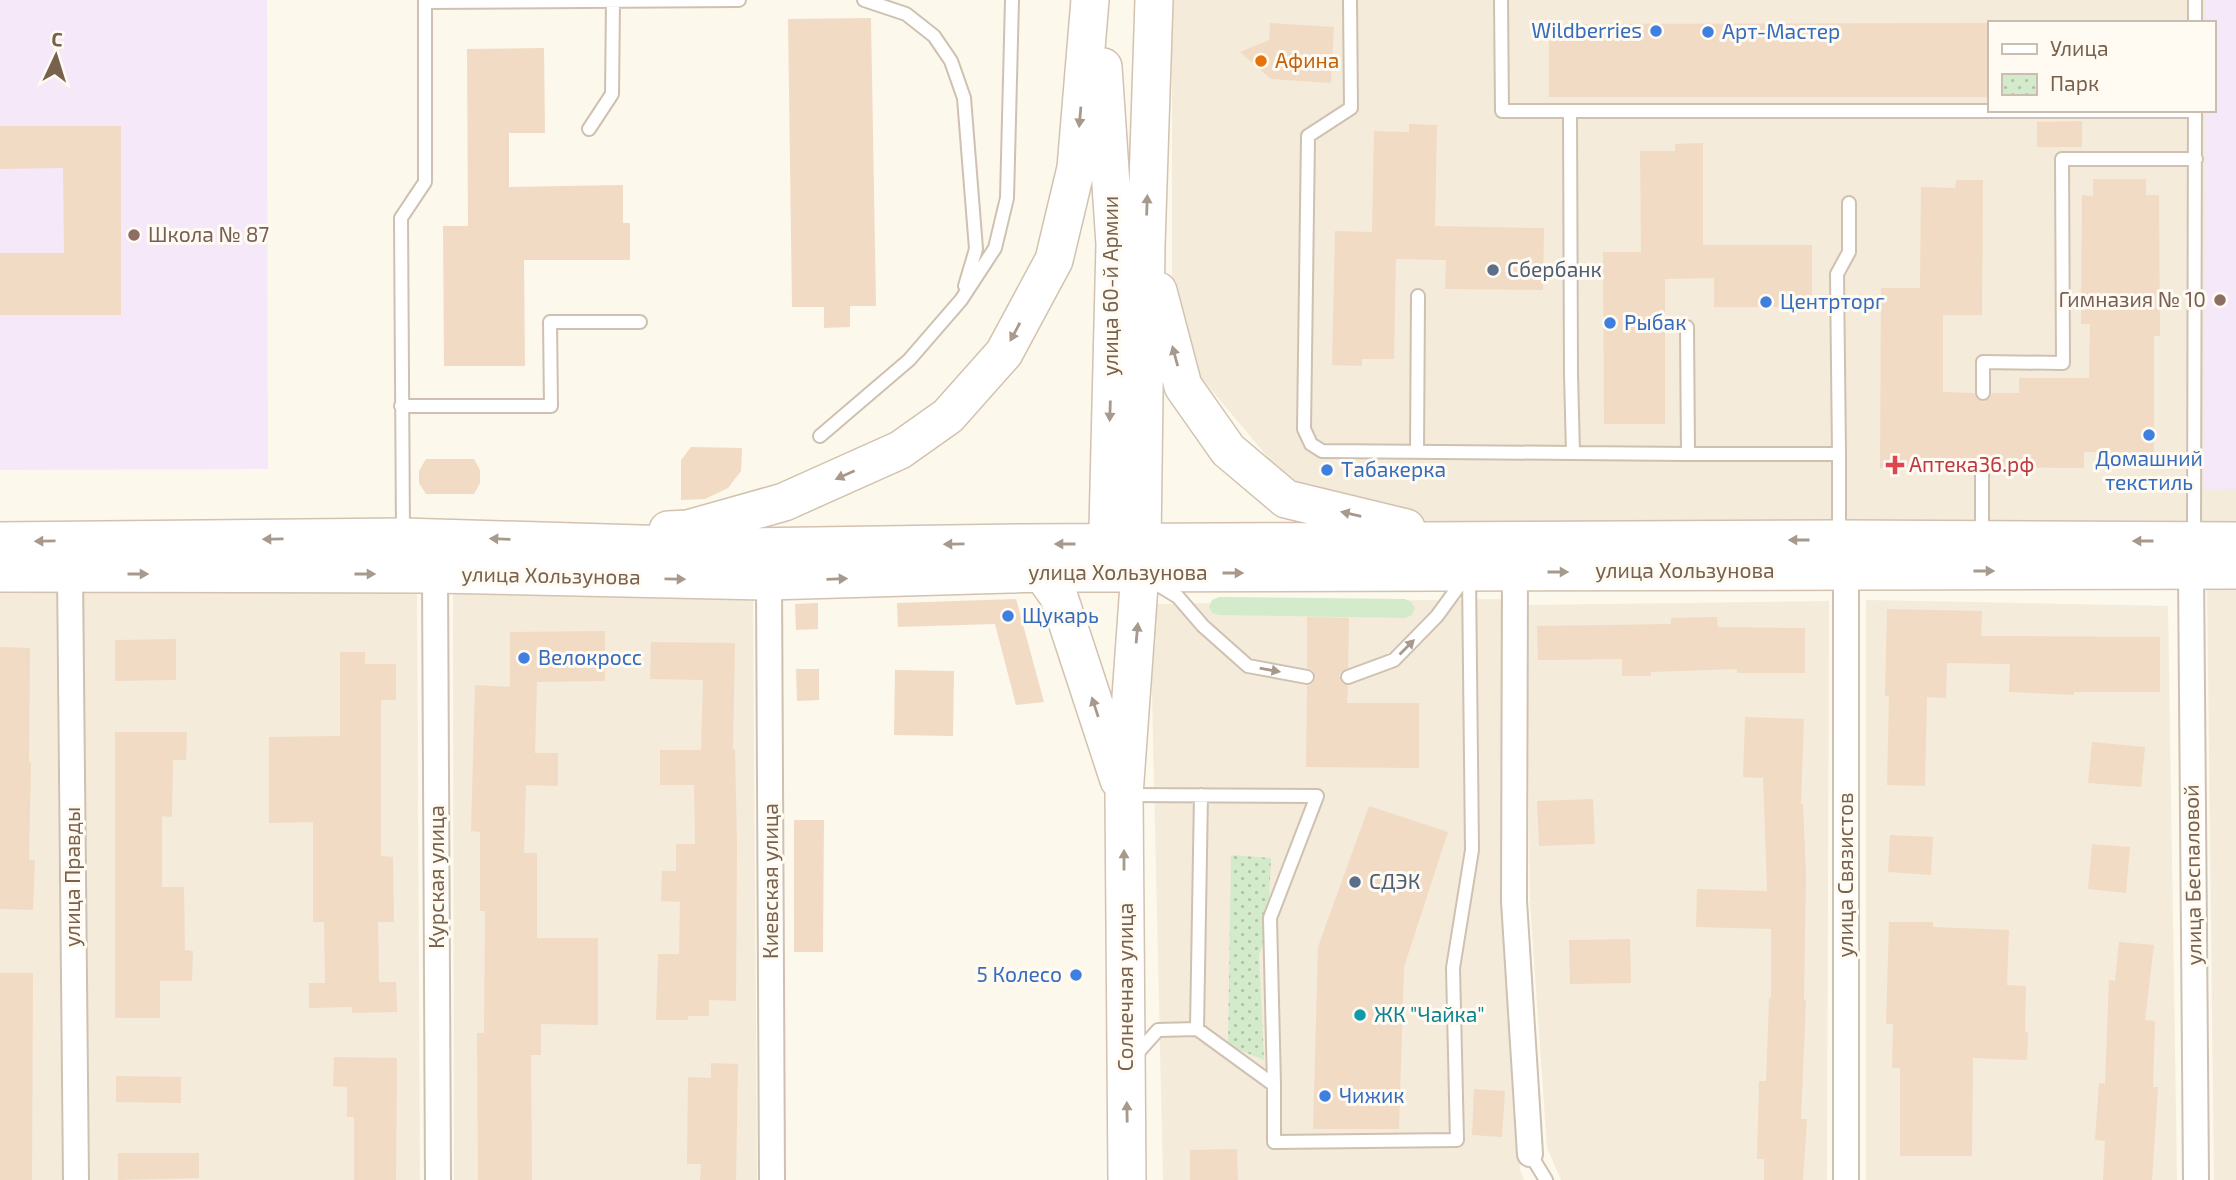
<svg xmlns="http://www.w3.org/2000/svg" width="2236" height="1180" font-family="'Exo 2',sans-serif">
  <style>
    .residential { fill: #f4ebda; fill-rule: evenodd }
    .education { fill: #f5e8f9 }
    .grass { fill: #d3ebca }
    .park { fill: url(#park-dots) }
    .building { fill: #f1dbc4 }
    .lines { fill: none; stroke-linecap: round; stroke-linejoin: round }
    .lane-casing { stroke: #cfc1b1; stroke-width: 16 }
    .street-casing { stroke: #cfc1b1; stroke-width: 28 }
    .secondary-casing { stroke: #d2c2af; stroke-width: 40 }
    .lane { stroke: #fff; stroke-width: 12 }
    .street { stroke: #fff; stroke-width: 24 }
    .secondary { stroke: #fff; stroke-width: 37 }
    .oneway { fill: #a7998c }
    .shop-dot { fill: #3f7fe0; stroke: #fffbf3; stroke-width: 2.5 }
    .food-dot { fill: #e8710a; stroke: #fffbf3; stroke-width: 2.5 }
    .education-dot { fill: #8d6e63; stroke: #fffbf3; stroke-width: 2.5 }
    .service-dot { fill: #5c6f8a; stroke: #fffbf3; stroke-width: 2.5 }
    .health-dot { fill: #e0444e; stroke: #fffbf3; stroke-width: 2.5 }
    .culture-dot { fill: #0f9aa8; stroke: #fffbf3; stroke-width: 2.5 }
    .labels { text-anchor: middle; stroke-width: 6; stroke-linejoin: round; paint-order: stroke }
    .shop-label { font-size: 21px; fill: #366cbe; stroke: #fffbf3; text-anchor: start }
    .food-label { font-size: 21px; fill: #c56008; stroke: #fffbf3; text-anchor: start }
    .education-label { font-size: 21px; fill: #785e54; stroke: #fffbf3; text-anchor: start }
    .service-label { font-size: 21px; fill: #4e5e75; stroke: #fffbf3; text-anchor: start }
    .street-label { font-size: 21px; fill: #78624e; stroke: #fffbf3 }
    .health-label { font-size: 21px; fill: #be3a42; stroke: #fffbf3; text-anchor: start }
    .culture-label { font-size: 21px; fill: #0d838f; stroke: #fffbf3; text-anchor: start }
  </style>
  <defs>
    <pattern id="park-dots" width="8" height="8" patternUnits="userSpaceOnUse" patternTransform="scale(1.75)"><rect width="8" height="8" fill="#d3ebca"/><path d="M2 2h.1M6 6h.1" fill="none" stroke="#b0c2a6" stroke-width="1.8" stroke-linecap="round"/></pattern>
  </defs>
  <rect width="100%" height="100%" fill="#fcf8ec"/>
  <!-- residential -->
  <path class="residential" d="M1172,0H2236V524L1373,523L1326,506L1281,473L1193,368L1172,309ZM1989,23H2213V110H1989Z
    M2207,581L2236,582V1180H2214Z
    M417,591L420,1180H90L82,592Z
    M56,592L62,1180H0V593Z
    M453,594L753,596L757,1180H454Z
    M1501,599L1504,895L1520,1170L1524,1180H1163L1150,604Z
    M1866,600L2168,606L2177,1180H1866Z
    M1829,601L1827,1180H1561L1547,1148L1530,903L1527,605Z"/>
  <!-- education -->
  <path class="education" d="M0,0H267L268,469L0,470Z
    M2206,0H2236V489L2204,490L2205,110H2213V23H2206Z"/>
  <!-- grass -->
  <path class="grass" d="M1219,597L1405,599L1411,602L1415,608L1412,615L1405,618L1219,615L1212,613L1209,607L1212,600Z"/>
  <!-- park -->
  <path class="park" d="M1231,855L1271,858L1267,936L1259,954L1264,1060L1228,1045Z"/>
  <!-- building -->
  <path class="building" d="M871,18L876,306H850V327L824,328V307H792L788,19Z
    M1270,23L1334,27L1331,83L1271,79L1240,52L1269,40Z
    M1989,23V97H1549V24Z
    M544,48L545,133H509V187L623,185V223H630V260H524L525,366H444L443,226H468L467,49Z
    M2082,121V147H2037V122Z
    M1409,124L1437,125L1435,226L1544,228L1543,290L1445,289L1446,260L1396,259L1394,359H1362V366L1332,365L1335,231L1372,232L1374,131L1409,132Z
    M0,126H121V315H0V253H64L63,168L0,169Z
    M1703,143V245H1812V307H1714V278L1665,279V424H1604L1603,252H1641L1640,151H1675V144Z
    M2093,179H2146V195H2159L2160,336H2154V453L2084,452V468L1990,467L1987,462L1981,460L1975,464L1973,469L1880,468L1881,288H1920L1921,187L1955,188L1956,180H1983L1982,315H1943V392L1974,393L1978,400L1984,402L1990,398L1992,393H2019V378H2089L2090,324H2081L2082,195L2093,196Z
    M691,447L742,448L741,471L728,488L705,499L681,500V460Z
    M426,459H474L480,470V483L474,494H426L419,483V471Z
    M1016,599L1044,702L1016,705L995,624L898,627L897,603Z
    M818,603V629L796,630L795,604Z
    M1887,609L1982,611L1981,636L2160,637V692H2074V695L2009,692L2010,664L1947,663L1946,698L1927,697L1925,786L1887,785L1889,696H1885Z
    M1307,617L1349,618L1348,668L1342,671L1339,676L1342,683L1348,686L1347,703H1419V768L1306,767L1307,686L1313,683L1316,678L1313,671L1307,668Z
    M1717,617L1718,627L1805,628V673H1737V669L1651,672V676H1622V659L1538,660L1537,626L1671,624V618Z
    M605,631V681L537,682L535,753H558V786L526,785L524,853H537V938H598V1025L541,1024V1055H531L532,1180H478L477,1033H484L485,911H480V832L471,831L475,685L510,687V632Z
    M176,639V680L115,681V640Z
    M651,642L735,643L733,749H735L737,845L736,1001L709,1000V1016H688V1020H656L658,954H679L680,902L661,901L662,871H676V844H695L694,785H660V750H701L703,680L650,679Z
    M0,647L30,648L29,762H31L29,860H35L33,910L0,909Z
    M340,652H365V664H396V700H381V856L393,857L394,922H378L379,982H396L397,1012L352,1013V1007L309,1008V983H325L324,922H313V822L269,823V737L340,736Z
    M796,669H819V700L797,701Z
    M895,670L954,671L953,736L894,735Z
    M1745,717L1804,719L1801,804H1803L1806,873L1804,1000H1806L1801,1119H1807L1803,1180H1764V1159H1757L1759,1081H1766L1769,998H1771V929L1696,927L1697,889L1767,891L1763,778L1743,777Z
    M115,732H187L186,760H173L172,817L162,816V887H184L185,950L193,951L192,981H160V1018H115Z
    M2092,742L2145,747L2141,787L2088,783Z
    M1593,799L1595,844L1539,846L1537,801Z
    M1369,806L1448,832L1404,967L1399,1129H1313L1318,947Z
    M794,820H824L823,952H794Z
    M1890,835L1933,837L1931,875L1888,872Z
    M2092,844L2130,847L2126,893L2088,889Z
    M1889,922H1933V927L2009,930L2007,985L2026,986L2025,1032H2028L2027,1060L1973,1058L1972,1156H1900V1068H1892L1893,1024H1886Z
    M1630,939L1631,983L1570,984L1569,940Z
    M2119,942L2154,945L2145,1020L2155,1021L2153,1087H2158L2152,1180H2103L2105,1141L2095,1140L2099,1083L2105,1084L2109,980L2115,981Z
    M0,973H33L32,1180H0Z
    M334,1057L397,1058L396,1180H354V1117H347V1087L333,1086Z
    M711,1063L738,1064L736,1180H700L701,1164H687L688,1077L711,1078Z
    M116,1076L181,1077V1103L116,1102Z
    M1474,1089L1505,1091L1502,1137L1472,1135Z
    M1237,1149L1238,1180H1190V1150Z
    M118,1153H199V1178L118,1180Z"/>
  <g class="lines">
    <defs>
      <path id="lane" d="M864,0L906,14L934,36L951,61L964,98L976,249L965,286
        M1350,0L1351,108L1308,136L1304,429L1311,444L1322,451L1573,453
        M1501,0L1502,111H2195
        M425,2L739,0
        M2195,23V0
        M1570,111L1571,373L1573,453L1688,454L1687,327
        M589,129L612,94L613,1
        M1983,393V362L2063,363L2062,159H2196
        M401,406H551L550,322H640
        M820,436L909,360L961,300L995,248L1007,198L1012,0
        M1417,451L1418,296
        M1688,454H1839V537
        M1839,454L1837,274L1849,252V203
        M403,533L401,218L425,182V0
        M1982,536V469
        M2194,537L2195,110
        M1155,583L1178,597L1203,626L1248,666L1307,677
        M1348,677L1394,660L1437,616L1464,579
        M1126,795L1317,796L1270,918L1274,1085L1197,1029L1158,1030L1133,1058
        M1197,1029L1201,795
        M1274,1085V1142L1457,1140L1453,968L1472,850L1469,576
        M1530,1154L1546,1180"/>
      <path id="street" d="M2191,570L2196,1180
        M1515,572L1514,901L1530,1154
        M70,574L76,1180
        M435,574L438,1180
        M769,581L772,1180
        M1846,1180V570"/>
      <path id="secondary" d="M1103,67L1115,244L1107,569
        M1158,291L1183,386L1228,450L1286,499L1406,528
        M668,530L688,529L784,502L900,450L948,416L1004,353L1054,260L1076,168L1090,0
        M0,541L403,537L740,547L1022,543L1839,539L2236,541
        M1030,556L1059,597L1119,780
        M0,573L435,574L769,581L1041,573L2236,570
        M1127,1180L1124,795L1142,543L1146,245L1154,0"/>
    </defs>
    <!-- lane casing -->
    <use href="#lane" class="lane-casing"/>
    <!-- street casing -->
    <use href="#street" class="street-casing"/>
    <!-- secondary casing -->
    <use href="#secondary" class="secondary-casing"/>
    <!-- lane -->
    <use href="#lane" class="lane"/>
    <!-- street -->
    <use href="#street" class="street"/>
    <!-- secondary -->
    <use href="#secondary" class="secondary"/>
  </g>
  <!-- one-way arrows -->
  <defs><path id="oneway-solid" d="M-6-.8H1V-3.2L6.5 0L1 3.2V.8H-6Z" transform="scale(1.75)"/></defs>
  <g class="oneway">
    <use href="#oneway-solid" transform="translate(1080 117) rotate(95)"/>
    <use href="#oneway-solid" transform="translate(1147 205) rotate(-88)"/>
    <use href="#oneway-solid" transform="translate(1015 332) rotate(118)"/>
    <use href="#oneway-solid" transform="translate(1175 356) rotate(-105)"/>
    <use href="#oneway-solid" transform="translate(1110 411) rotate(92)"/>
    <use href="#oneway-solid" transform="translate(845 475) rotate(156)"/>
    <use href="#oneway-solid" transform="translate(1351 514) rotate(-167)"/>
    <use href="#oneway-solid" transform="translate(273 539) rotate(179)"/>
    <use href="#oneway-solid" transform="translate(500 539) rotate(-178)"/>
    <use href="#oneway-solid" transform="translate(1799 540) rotate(180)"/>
    <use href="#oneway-solid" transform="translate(45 541) rotate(179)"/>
    <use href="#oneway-solid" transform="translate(2143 541) rotate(-180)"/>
    <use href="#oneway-solid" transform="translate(954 544) rotate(179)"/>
    <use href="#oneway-solid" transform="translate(1065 544) rotate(-180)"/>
    <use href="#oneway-solid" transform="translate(1984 571)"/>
    <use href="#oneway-solid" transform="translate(1558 572)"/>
    <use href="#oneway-solid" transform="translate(1233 573)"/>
    <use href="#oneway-solid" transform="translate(138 574)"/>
    <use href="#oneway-solid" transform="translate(365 574)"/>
    <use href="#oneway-solid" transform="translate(675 579) rotate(1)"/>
    <use href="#oneway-solid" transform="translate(837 579) rotate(-2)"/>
    <use href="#oneway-solid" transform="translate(1137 633) rotate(-85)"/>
    <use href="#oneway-solid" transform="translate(1407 647) rotate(-45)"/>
    <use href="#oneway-solid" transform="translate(1270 670) rotate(10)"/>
    <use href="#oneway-solid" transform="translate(1095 707) rotate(-108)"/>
    <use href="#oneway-solid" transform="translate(1124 860) rotate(-90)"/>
    <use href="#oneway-solid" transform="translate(1127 1112) rotate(-91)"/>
  </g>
  <!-- markers -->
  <g class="shop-dot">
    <circle cx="1656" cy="31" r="7"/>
    <circle cx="1708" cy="32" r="7"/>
    <circle cx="1766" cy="302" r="7"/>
    <circle cx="1610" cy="323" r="7"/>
    <circle cx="2149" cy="435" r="7"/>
    <circle cx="1327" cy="470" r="7"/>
    <circle cx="1008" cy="616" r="7"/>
    <circle cx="524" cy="658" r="7"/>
    <circle cx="1076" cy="975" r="7"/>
    <circle cx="1325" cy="1096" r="7"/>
  </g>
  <circle class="food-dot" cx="1261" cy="61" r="7"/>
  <g class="education-dot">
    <circle cx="134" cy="235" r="7"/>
    <circle cx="2220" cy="300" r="7"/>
  </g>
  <g class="service-dot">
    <circle cx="1493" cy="270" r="7"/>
    <circle cx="1355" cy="882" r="7"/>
  </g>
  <path class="health-dot" d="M1891.5 454.5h7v7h7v7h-7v7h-7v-7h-7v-7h7z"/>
  <circle class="culture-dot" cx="1360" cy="1015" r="7"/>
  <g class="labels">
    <!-- shop labels -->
    <g class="shop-label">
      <text x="1642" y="38" text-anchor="end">Wildberries</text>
      <text x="1722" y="39">Арт-Мастер</text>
      <text x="1780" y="309">Центрторг</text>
      <text x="1624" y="330">Рыбак</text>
      <text x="2149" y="466" text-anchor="middle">Домашний<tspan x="2149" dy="24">текстиль</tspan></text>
      <text x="1341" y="477">Табакерка</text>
      <text x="1022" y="623">Щукарь</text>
      <text x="538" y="665">Велокросс</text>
      <text x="1062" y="982" text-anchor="end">5 Колесо</text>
      <text x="1339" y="1103">Чижик</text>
    </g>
    <!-- food labels -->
    <g class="food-label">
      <text x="1275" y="68">Афина</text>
    </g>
    <!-- education labels -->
    <g class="education-label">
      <text x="148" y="242">Школа № 87</text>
      <text x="2206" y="307" text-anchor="end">Гимназия № 10</text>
    </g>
    <!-- service labels -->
    <g class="service-label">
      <text x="1507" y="277">Сбербанк</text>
      <text x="1369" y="889">СДЭК</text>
    </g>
    <!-- street labels -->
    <g class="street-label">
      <text transform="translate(1111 286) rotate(-90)" y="7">улица 60-й Армии</text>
      <text x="1685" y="578">улица Хользунова</text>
      <text x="1118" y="580">улица Хользунова</text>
      <text transform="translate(551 576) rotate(1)" y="7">улица Хользунова</text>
      <text transform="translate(1846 875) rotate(-90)" y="7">улица Связистов</text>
      <text transform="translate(2193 875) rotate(-91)" y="7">улица Беспаловой</text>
      <text transform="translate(73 877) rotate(-90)" y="7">улица Правды</text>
      <text transform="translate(437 877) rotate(-90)" y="7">Курская улица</text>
      <text transform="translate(771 881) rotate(-90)" y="7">Киевская улица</text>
      <text transform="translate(1126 987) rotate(-90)" y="7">Солнечная улица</text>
    </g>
    <!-- health labels -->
    <g class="health-label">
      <text x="1909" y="472">Аптека36.рф</text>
    </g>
    <!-- culture labels -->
    <g class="culture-label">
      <text x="1374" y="1022">ЖК "Чайка"</text>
    </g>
  </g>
  <!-- legend -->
  <rect x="1988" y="21" width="228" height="91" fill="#fffbf3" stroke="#c9beb1" stroke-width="2"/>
  <rect x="2002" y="44" width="35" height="10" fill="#ffffff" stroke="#c9beb1" stroke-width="2"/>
  <text x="2050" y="56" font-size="21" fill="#78624e">Улица</text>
  <rect x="2002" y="74" width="35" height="21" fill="url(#park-dots)" stroke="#c9beb1" stroke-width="2"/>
  <text x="2050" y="91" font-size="21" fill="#78624e">Парк</text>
  <!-- north arrow -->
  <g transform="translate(56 56) rotate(4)" stroke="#fffbf3" stroke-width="5" paint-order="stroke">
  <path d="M0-5L12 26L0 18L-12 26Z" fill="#78624e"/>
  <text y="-10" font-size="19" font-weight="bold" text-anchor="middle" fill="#78624e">С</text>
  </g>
</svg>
